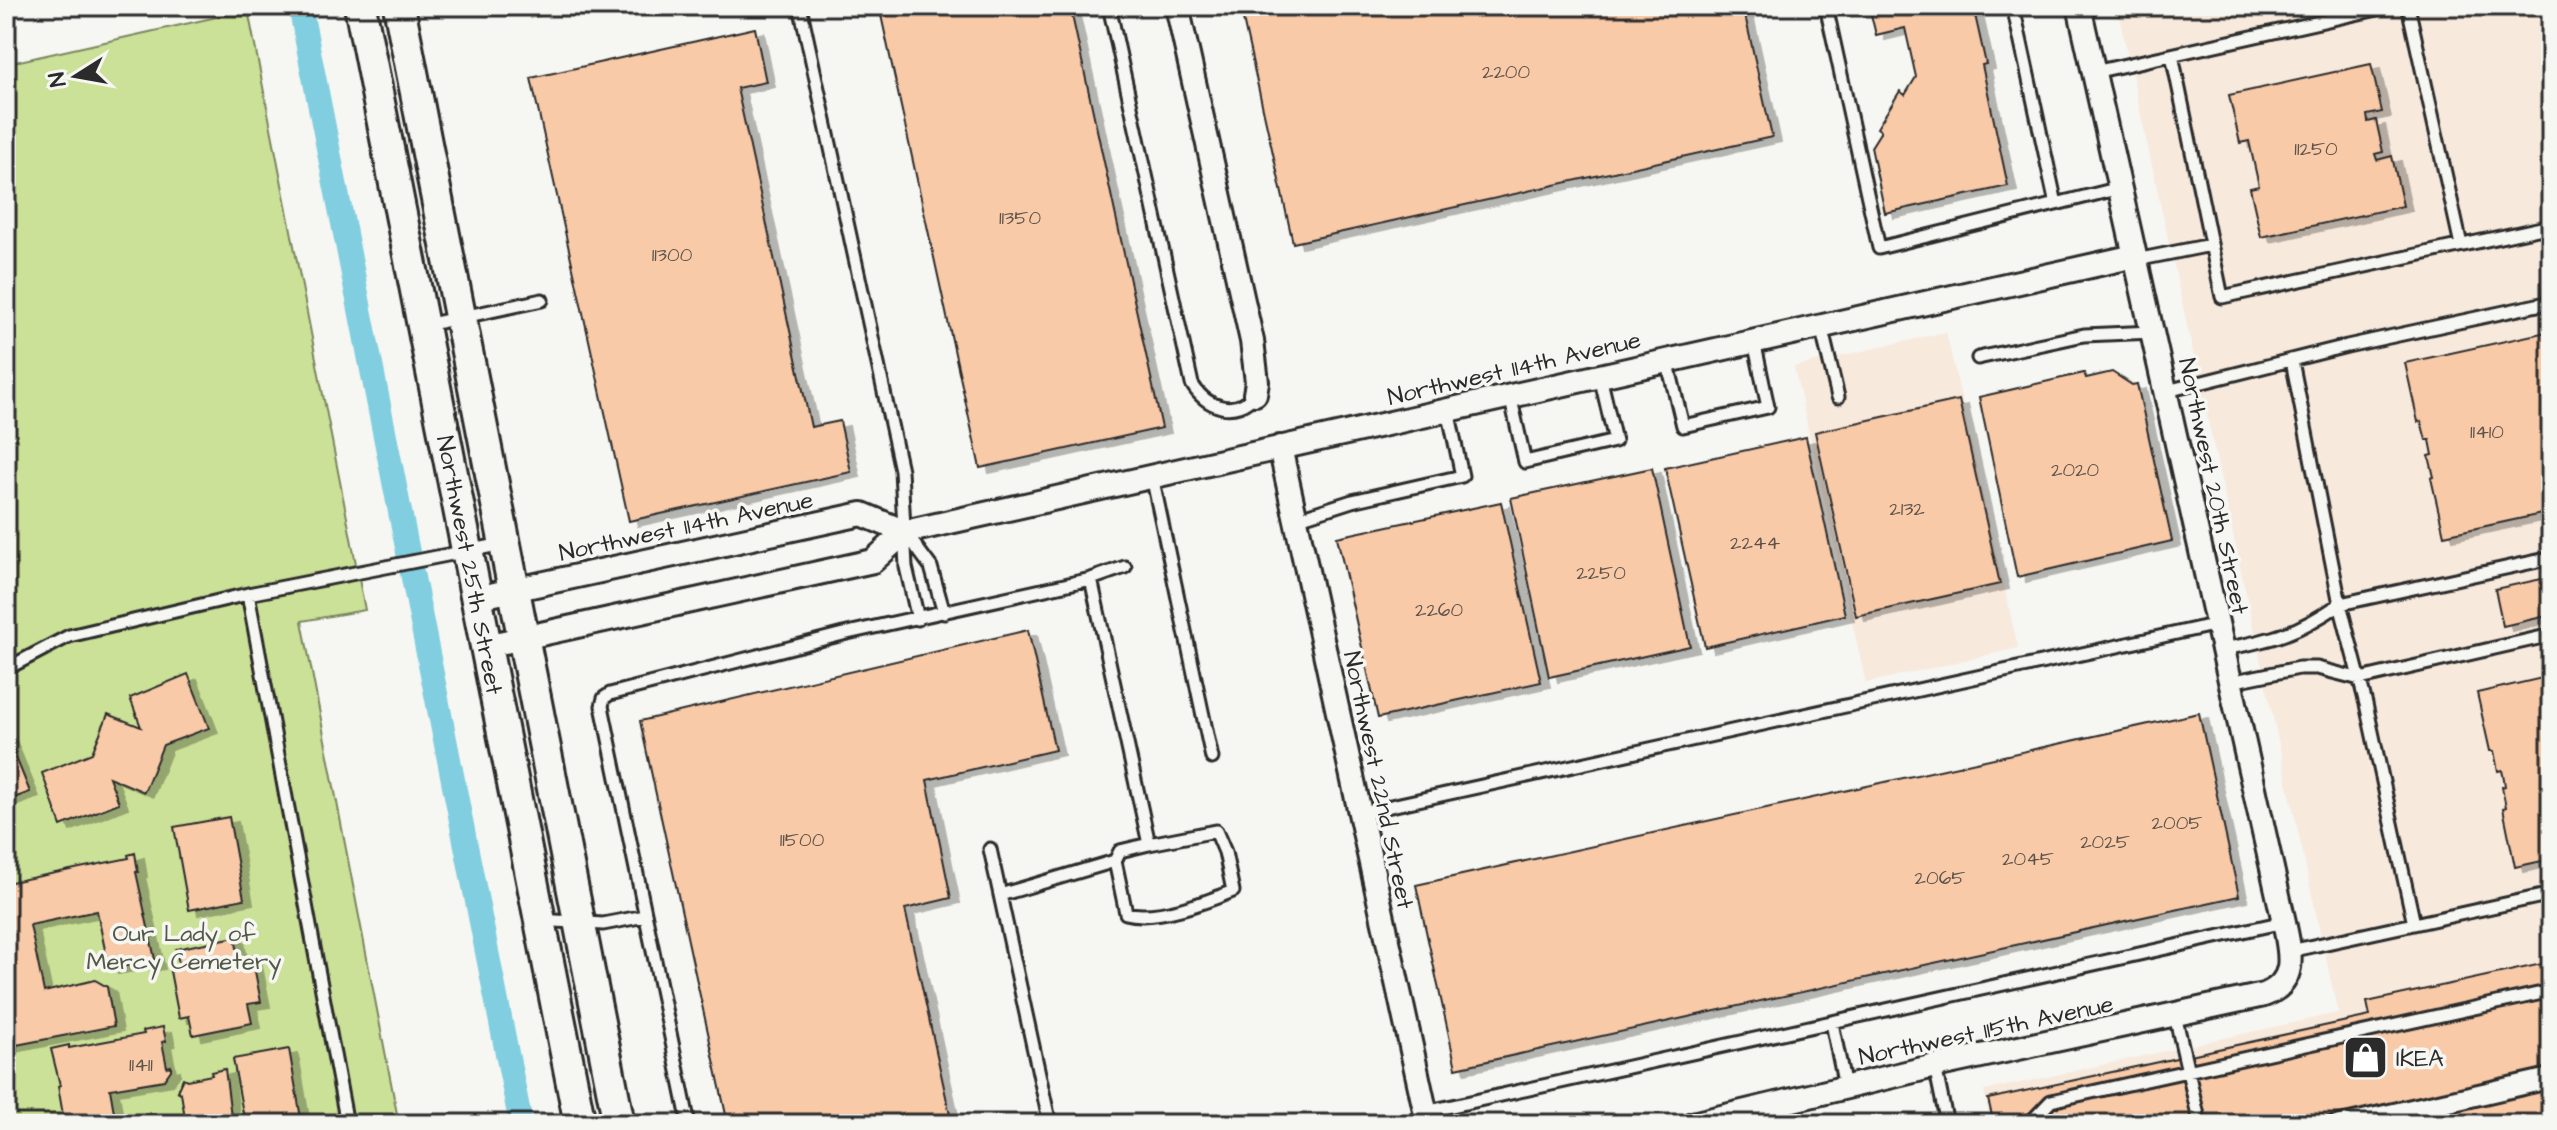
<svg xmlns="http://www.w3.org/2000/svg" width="2557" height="1130" font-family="'Architects Daughter',sans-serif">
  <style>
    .built { fill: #f7e9dc }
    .green { fill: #cae197; stroke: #7a8661; stroke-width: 2 }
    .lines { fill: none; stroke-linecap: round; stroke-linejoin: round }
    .canal { stroke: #80cedf; stroke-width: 24 }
    .building { fill: #f9caa8; stroke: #2b2b2b; stroke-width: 2; filter: url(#shadow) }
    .service-casing { stroke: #2b2b2b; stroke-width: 17 }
    .minor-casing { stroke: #2b2b2b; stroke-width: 28 }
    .secondary-casing { stroke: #2b2b2b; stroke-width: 36 }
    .service { stroke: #f6f6f2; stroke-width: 11 }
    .minor { stroke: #f6f6f2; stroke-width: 22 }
    .secondary { stroke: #f6f6f2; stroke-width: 30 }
    .labels { text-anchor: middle; stroke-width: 7; stroke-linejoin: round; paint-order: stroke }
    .number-label { font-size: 20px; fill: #5e534a }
    .street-label { font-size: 24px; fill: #2b2b2b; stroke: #f6f6f2 }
    .park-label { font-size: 24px; fill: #535846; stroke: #f6f6f2 }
    .poi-label { font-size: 24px; fill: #2b2b2b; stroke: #f6f6f2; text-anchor: start }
  </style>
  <defs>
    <filter id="shadow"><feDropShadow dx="9" dy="5" stdDeviation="0" flood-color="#0004"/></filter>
  </defs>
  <rect width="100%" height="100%" fill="#f6f6f2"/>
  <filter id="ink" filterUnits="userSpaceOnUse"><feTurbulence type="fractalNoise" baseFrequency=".0125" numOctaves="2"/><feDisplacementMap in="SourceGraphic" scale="16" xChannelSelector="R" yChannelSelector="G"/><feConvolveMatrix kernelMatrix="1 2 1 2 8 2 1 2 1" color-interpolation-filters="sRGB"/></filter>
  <g filter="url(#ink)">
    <!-- built -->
    <path class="built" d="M2117,6H2551V1124H1991L1984,1091L2338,1013Z
      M1946,332L2018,648L1866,683L1794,367Z"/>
    <!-- green -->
    <path class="green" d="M248,10L365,610L302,621L399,1124H6V64Z"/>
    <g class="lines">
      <!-- canal -->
      <path class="canal" d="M300,6L521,1124"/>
    </g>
    <!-- building -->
    <path class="building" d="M520,6H553L521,13Z
      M879,6H1070L1162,428L980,468Z
      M1240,6H1743L1772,137L1293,243Z
      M1869,6H1973L1986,64L1982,65L2008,186L1885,213L1871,147L1881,131L1877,128L1900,91L1905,95L1916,77L1905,28L1876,35Z
      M755,28L766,82L737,88L811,427L840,421L851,472L629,521L531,78Z
      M2371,64L2382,112L2367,115L2368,122L2376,120L2383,152L2375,154L2377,160L2392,156L2403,206L2261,237L2250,188L2259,186L2249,141L2240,143L2229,95Z
      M2551,331V512L2444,535L2431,478L2434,477L2429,456L2433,455L2430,440H2426L2421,421L2418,422L2405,363Z
      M2112,372L2132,385L2137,384L2172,541L2017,577L1979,397L2084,373L2086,378Z
      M1959,400L2000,584L1856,616L1815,432Z
      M1806,437L1845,615L1705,647L1665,468Z
      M1652,468L1690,646L1549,677L1511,498Z
      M1501,502L1541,682L1378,718L1337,537Z
      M2551,577V615L2503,626L2495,589Z
      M1028,630L1055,750L927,780L951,898L905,909L952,1124H728L640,721Z
      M188,674L209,728L163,745L144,792L109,777L119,803L61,826L42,773L92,753L108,714L141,727L130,698Z
      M2551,676V859L2515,867L2503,808L2506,807L2502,787L2505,786L2504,780L2502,770L2498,771L2494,751H2490L2477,693Z
      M2199,713L2239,896L1456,1068L1416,885Z
      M6,733L30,792L6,801Z
      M229,817L244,899L189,910L174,827Z
      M135,853L138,872H136L156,964L143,966V963L109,969L97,911L30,925L44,992L95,980L107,987L114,1026L6,1047V883L129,858L128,855Z
      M235,937L239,959L252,956L261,1002L248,1004L252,1023L193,1035L189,1016L179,1018L170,971L180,969L176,949Z
      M2551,962V1124H1994L1988,1099L2370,1016L2367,1002Z
      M163,1027L166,1041L162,1042L167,1067L171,1066V1070L164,1080L110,1089L116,1124H68L66,1115H63L58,1086L60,1085L51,1049L69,1045V1048L144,1034L143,1031Z
      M289,1049L302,1124H245L233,1059Z
      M225,1069L232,1124H186L181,1093L177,1091L183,1078L187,1080L212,1075L211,1072Z"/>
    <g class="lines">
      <defs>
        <path id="service" d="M800,6L901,470L906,567L918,619
          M1109,6L1192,384C1206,408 1236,418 1255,394
          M1826,6L1879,248L2120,188
          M2013,6L2056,204
          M2408,6L2461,245
          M2172,55L2222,297L2551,226
          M2094,72L2391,6
          M2136,260L2211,245
          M426,325L542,300
          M1821,326L1838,397
          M1978,358L2084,335L2153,332
          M1667,360L1683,426L1768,407L1754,341
          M2292,361L2340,604L2366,704L2414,924
          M2167,391L2347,346L2551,302
          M1510,395L1525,462L1615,441L1600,376
          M1152,476L1212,758
          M1296,519L1352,501L1462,476L1448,410
          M905,532L931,567L944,613
          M248,594L347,1124
          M2223,649C2273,640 2298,633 2340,604L2551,558
          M6,669L69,636L248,594L503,544
          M2230,682L2299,668H2317L2360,679L2551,635
          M1359,813L2218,624
          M990,849L1050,1124
          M1115,861L1120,851L1149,844
          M1000,895L1115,861L1126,913C1156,921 1204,903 1233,891L1225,852L1216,831L1149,844L1091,579
          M540,920L603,924L645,916
          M2290,951L2551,894
          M2175,1015L2200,1124
          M1832,1023L1845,1087
          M1935,1066L1947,1124
          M1425,1112L2284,922
          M689,1124L602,706L604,698L610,694L843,634L1091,579L1125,567
          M2029,1124L2051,1101L2551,991
          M2329,1124L2551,1074
          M2370,1124L2551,1082"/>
        <path id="minor" d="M1177,6L1252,341L1257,382L1255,394
          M1280,447L1428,1124
          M476,598L862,514L905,532
          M486,646L873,561L905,532L2135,256
          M1692,1124L1935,1066L2264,995C2299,982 2290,951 2284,922L2079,6"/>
        <path id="secondary" d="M360,6L580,1124
          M399,6L619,1124"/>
      </defs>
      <!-- service casing -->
      <use href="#service" class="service-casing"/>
      <!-- minor casing -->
      <use href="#minor" class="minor-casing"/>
      <!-- secondary casing -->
      <use href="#secondary" class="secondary-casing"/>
      <!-- service -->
      <use href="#service" class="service"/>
      <!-- minor -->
      <use href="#minor" class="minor"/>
      <!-- secondary -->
      <use href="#secondary" class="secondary"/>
    </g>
  </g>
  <!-- icons -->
  <defs>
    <symbol id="shop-square" viewBox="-11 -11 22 22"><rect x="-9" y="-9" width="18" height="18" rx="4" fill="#2b2b2b" stroke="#f6f6f2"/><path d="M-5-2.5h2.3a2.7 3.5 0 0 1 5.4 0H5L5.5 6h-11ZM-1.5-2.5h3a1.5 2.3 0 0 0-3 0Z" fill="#fff"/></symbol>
  </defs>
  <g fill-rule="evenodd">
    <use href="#shop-square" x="2340" y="1032" width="51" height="51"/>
  </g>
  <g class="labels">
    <!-- number labels -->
    <g class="number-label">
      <text x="1506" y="78">2200</text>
      <text x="2316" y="155">11250</text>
      <text x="1020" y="224">11350</text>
      <text x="672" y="261">11300</text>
      <text x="2487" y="438">11410</text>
      <text x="2075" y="476">2020</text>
      <text x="1907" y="515">2132</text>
      <text x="1755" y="549">2244</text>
      <text x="1601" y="579">2250</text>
      <text x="1439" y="616">2260</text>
      <text x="2177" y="829">2005</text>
      <text x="802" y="846">11500</text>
      <text x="2105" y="848">2025</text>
      <text x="2028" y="865">2045</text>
      <text x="1940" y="884">2065</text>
      <text x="141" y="1071">11411</text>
    </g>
    <!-- street labels -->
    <g class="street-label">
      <text transform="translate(1514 368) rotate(-13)" y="8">Northwest 114th Avenue</text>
      <text transform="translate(2214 486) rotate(78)" y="8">Northwest 20th Street</text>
      <text transform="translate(686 526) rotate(-12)" y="8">Northwest 114th Avenue</text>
      <text transform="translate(470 565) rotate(79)" y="8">Northwest 25th Street</text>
      <text transform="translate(1379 780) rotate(78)" y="8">Northwest 22nd Street</text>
      <text transform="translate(1986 1030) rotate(-12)" y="8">Northwest 115th Avenue</text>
    </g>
    <!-- park labels -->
    <g class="park-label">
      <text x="184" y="941">Our Lady of<tspan x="184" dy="28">Mercy Cemetery</tspan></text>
    </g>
    <!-- poi labels -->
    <g class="poi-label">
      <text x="2396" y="1066">IKEA</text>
    </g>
  </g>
  <!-- margin -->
  <rect width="2557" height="1130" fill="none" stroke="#f6f6f2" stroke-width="32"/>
  <rect x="16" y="16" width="2525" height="1098" fill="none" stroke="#2b2b2b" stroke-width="3" filter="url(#ink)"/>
  <!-- north arrow -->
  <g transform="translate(76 76) rotate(259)" stroke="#f6f6f2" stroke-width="6" paint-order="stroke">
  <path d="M0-6L14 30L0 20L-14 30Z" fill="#2b2b2b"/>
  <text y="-12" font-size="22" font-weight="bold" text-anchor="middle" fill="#2b2b2b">N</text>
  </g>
</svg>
